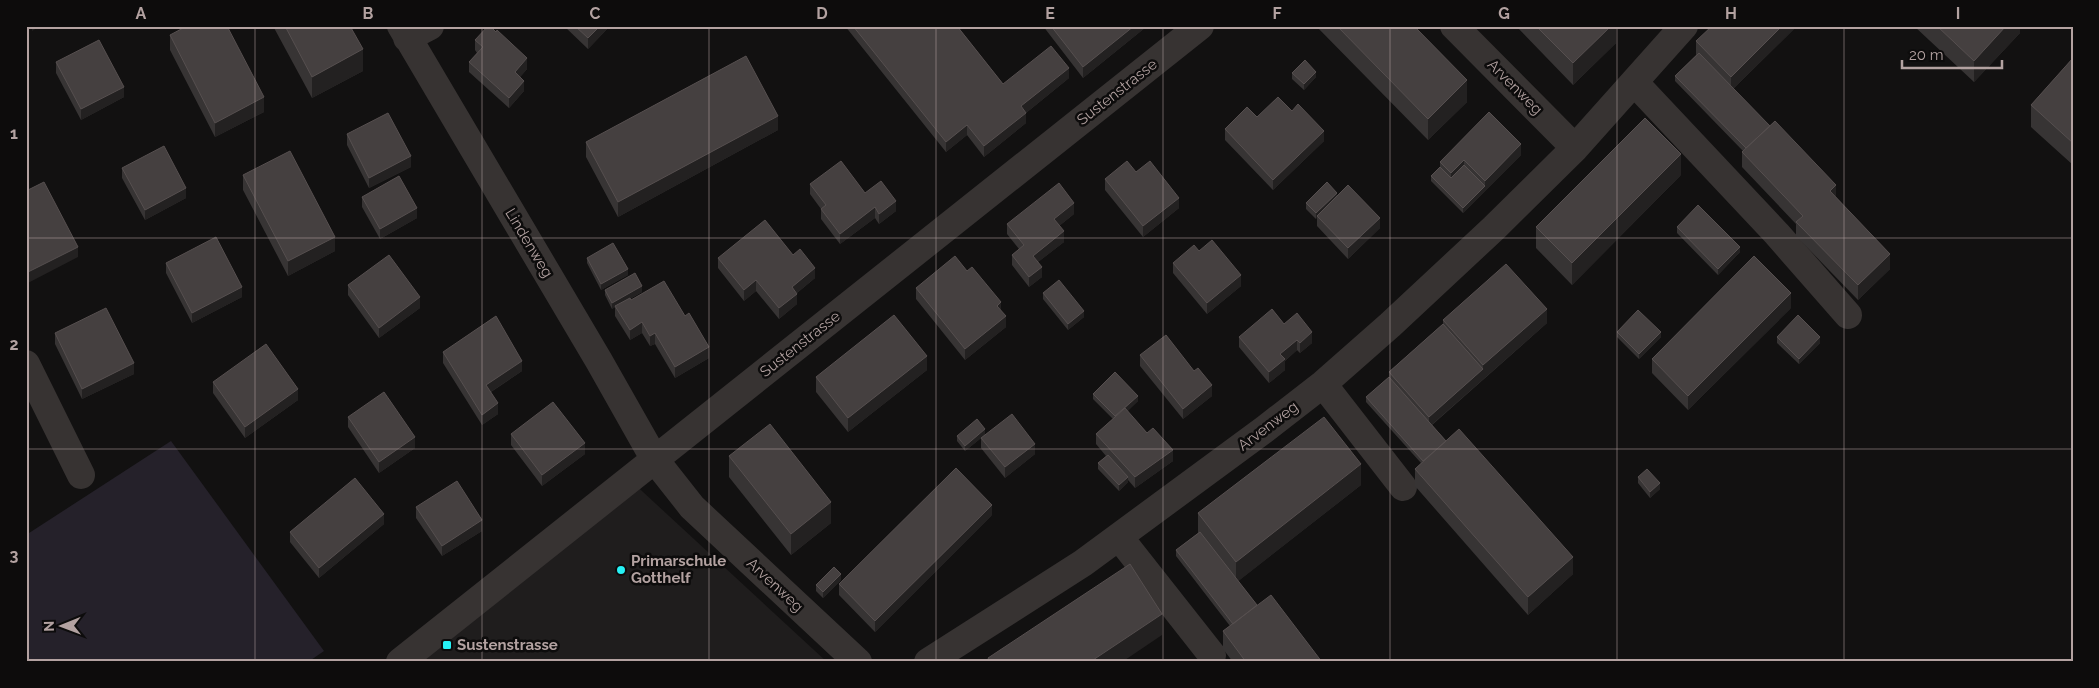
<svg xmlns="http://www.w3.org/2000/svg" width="2099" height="688" font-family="Raleway,sans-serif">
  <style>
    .built { fill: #1f1d1d }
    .green { fill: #25212a }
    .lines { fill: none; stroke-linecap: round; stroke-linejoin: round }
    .minor { stroke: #373332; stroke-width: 28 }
    .wall { fill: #373434 }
    .shaded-wall { fill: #232121 }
    .building { fill: #454040; stroke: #564f4f }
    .grid { fill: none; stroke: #b3a2a1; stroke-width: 1; stroke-opacity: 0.55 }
    .poi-dot { fill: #26f1f5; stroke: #0d0c0c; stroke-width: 2 }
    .labels { text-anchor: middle; stroke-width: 5; stroke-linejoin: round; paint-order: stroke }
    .street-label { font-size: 15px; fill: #b3a2a1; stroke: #0d0c0c }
    .poi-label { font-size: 15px; font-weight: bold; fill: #b3a2a1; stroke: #0d0c0c; text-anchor: start }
    .neatline { fill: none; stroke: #b3a2a1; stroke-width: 2 }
    .grid-label { font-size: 16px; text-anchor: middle; font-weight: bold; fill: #b3a2a1 }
  </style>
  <rect width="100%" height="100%" fill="#121111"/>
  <!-- built -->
  <path class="built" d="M629,479L827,662H400Z"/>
  <!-- green -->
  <path class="green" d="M171,441L324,651L308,662H26V535Z"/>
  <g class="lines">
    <!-- minor -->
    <path class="minor" d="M401,26L599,361L655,460L692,507L858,662
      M1454,26L1575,148
      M407,38L430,26
      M1635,83L1777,234L1848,315
      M26,364L81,475
      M1323,384L1403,487
      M1119,537L1212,655
      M400,662L1200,26
      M928,662L1083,563L1265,429L1323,384L1390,325L1494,228L1575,148L1684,26"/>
  </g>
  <!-- wall -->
  <path class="wall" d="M273,26H350L363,71L312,98Z
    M564,26H610L588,49Z
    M845,26H957L1003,84L1069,78L1026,113V123L984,157L967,135L946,152Z
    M1043,26H1146V27L1083,78Z
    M1316,26H1414L1467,102L1428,140Z
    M1516,26H1616V43L1573,85Z
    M1797,26L1733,89L1836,197L1890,269L1858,300L1796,236V224L1742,167V152L1743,151L1675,81V76L1696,55V41Z
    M1914,26H2020V33L1974,82Z
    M170,35L264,112L215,137L170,50Z
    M475,40L527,69L520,77L524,91L509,108L469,72V62L477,53L475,50Z
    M2073,58V165L2031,127V105Z
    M56,62L124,97L81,120L56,73Z
    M1292,73L1316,77L1304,90L1292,79Z
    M1257,117L1324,141L1273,190L1225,140V129Z
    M778,130L618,217L586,157V142Z
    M347,134L411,167L369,188L347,145Z
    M1521,155L1463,213L1431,181V176L1440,167V162Z
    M122,168L186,198L145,220L122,178Z
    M1136,172L1179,208L1143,237L1105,190V179Z
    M243,175L335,251L288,276L243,190Z
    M1681,175L1572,285L1536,248V227Z
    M810,184L865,193L896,211L879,224L875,218L840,244L821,219V209L810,194Z
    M1337,196L1380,228L1348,259L1317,226V217L1316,219L1306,209V203Z
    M362,197L417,218L380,239L362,207Z
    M1074,214L1059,226L1064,242L1038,262L1042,277L1029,287L1012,265V255L1019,249L1007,234V224Z
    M1677,227L1740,252L1718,275L1677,233Z
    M1199,251L1241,286L1207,314L1173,273V263Z
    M793,255L815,278L797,293V304L779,319L756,291L744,301L718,268V258Z
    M587,258L628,275L601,290L587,263Z
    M166,263L242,297L192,323L166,273Z
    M967,271L1001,310L1006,327L965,360L916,299V288Z
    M348,285L420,308L379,338L348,295Z
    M605,290L642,292L630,299L631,300L709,358L675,378L655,344L650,346L642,333L630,340L615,316V307L612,309L605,295Z
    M1043,293L1084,317L1068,330L1043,299Z
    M1791,308L1688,410L1652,373V359Z
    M1443,320L1547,323L1432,425L1446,441L1573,574L1528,615L1415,486V469L1421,463L1366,402V397L1389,377V372L1443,324Z
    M1284,324L1312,343L1300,353L1297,350L1285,361V370L1269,383L1239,347V337Z
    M1617,332L1661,337L1639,359L1617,337Z
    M55,333L134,374L82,399L55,344Z
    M1777,337L1820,343L1799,364L1777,343Z
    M443,352L522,371L491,392L498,414L482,425L443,363Z
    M1140,355L1212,396L1183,419L1140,366Z
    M927,370L848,432L816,392V377Z
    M213,382L298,400L245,438L213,393Z
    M1093,394L1138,401L1127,411L1173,461L1135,488L1128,480V482L1119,491L1098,469V463L1106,456L1096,444V434L1113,419L1093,399Z
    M348,417L415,448L379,473L348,427Z
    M511,434L585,454L542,486L511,445Z
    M985,435L1035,454L1005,478L981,448V438L965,451L957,441V436Z
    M729,456L831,523L791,555L729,477Z
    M1638,477L1660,489L1650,498L1638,483Z
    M1361,485L1238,581L1257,605L1322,662H1233L1223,649V631L1230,626L1176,556V550L1198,533V513Z
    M416,507L482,531L442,556L416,518Z
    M992,515L875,632L839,595V584Z
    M384,524L319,578L290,542V532Z
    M841,580L823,598L816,591V585Z"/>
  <!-- shaded-wall -->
  <path class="shaded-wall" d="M32,26H40L32,31Z
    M600,26H610L588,49V38Z
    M1134,26H1146V27L1083,78V67Z
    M1611,26H1616V43L1573,85V63Z
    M1782,26H1797L1731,91V77Z
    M2006,26H2020V33L1974,82V61Z
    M363,49V71L312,98V77Z
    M527,58V69L515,83V72Z
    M1069,68V78L1021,117V106Z
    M1316,72V77L1304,90V84Z
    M1467,80V102L1428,140V119Z
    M524,81V91L509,108V98Z
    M124,87V97L81,120V109Z
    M264,97V112L215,137V123Z
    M1026,113V123L984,157V146Z
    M778,116V130L618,217V202Z
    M967,125V135L946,152V142Z
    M1324,131V141L1273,190V180Z
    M1521,144V155L1463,213V208L1485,186V181Z
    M1681,154V175L1572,285V263Z
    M411,156V167L369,188V178Z
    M1464,160V171L1451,184V173Z
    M1836,185V200L1830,191Z
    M186,188V198L145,220V210Z
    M1337,193V198L1317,216V217L1316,219V213Z
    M1179,198V208L1143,237V226Z
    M896,201V211L879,224V214Z
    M1074,203V214L1054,230V219Z
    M875,207V218L840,244V234Z
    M417,208V218L380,239V229Z
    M1380,218V228L1348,259V248Z
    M1064,231V242L1033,266V256Z
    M335,237V251L288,276V261Z
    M78,247V257L26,284V273Z
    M1740,247V252L1718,275V269Z
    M1890,254V269L1858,300V285Z
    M1042,267V277L1029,287V277Z
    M815,268V278L792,297V287Z
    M628,269V275L601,290V284Z
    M1241,275V286L1207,314V303Z
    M756,280V291L744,301V290Z
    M642,286V292L612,309V303Z
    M242,287V297L192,323V313Z
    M1791,293V308L1688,410V396Z
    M797,294V304L779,319V308Z
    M420,297V308L379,338V328Z
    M1001,302V313L997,306Z
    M1547,309V323L1429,427V417L1483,369V365Z
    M1084,311V317L1068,330V324Z
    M1006,316V327L965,360V349Z
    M642,322V333L630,340V330Z
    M1312,332V343L1300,353V343Z
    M1661,332V337L1639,359V354Z
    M655,333V344L650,346V336Z
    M1820,337V343L1799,364V359Z
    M1297,340V350L1285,361V370L1269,383V372L1280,354Z
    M709,347V358L675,378V367Z
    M927,356V370L848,432V418Z
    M522,361V371L486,395V385Z
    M134,363V374L82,399V389Z
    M1212,385V396L1183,419V409Z
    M298,389V400L245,438V427Z
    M1138,396V401L1116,423V417Z
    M498,403V414L482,425V415Z
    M985,429V435L965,451V446Z
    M415,437V448L379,473V462Z
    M585,443V454L542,486V475Z
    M1035,444V454L1005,478V467Z
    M1173,450V461L1135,488V477Z
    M1361,464V485L1236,583V562Z
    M1128,477V482L1119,491V485Z
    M1660,483V489L1650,498V492Z
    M831,502V523L791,555V534Z
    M992,505V515L875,632V621Z
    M384,514V524L319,578V568Z
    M482,520V531L442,556V546Z
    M1573,557V574L1528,615V597Z
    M841,574V580L823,598V592Z
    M1162,614V635L1122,662H1090Z"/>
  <!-- building -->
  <path class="building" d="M187,26H227L264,97L215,123L170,35Z
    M285,26H350L363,49L312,77Z
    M488,26H490L496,32L497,30L527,58L515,72L524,81L509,98L469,62L483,47L475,40Z
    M575,26H600L588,38Z
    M853,26H957L1003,84L1051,46L1069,68L1021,106L1026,113L984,146L967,125L946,142Z
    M1051,26H1134L1083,67Z
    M1337,26H1414L1467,80L1428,119Z
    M1536,26H1611L1573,63Z
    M1712,26H1782L1731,77L1696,41Z
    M1937,26H2006L1974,61Z
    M99,40L124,87L81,109L56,62Z
    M1699,53L1770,126L1746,148L1675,76Z
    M746,56L778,116L618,202L586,142Z
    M2073,58V143L2031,105Z
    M1305,60L1316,72L1304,84L1292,73Z
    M1278,97L1292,111L1298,104L1324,131L1273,180L1225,129L1247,107L1257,117Z
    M1489,112L1521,144L1485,181L1464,160L1451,173L1440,162Z
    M388,113L411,156L369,178L347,134Z
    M1645,118L1681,154L1572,263L1536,227Z
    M1775,121L1836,185L1830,191L1890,254L1858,285L1796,222L1803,216L1742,152Z
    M164,146L186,188L145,210L122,168Z
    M290,151L335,237L288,261L243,175Z
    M841,161L865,193L881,181L896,201L879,214L875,207L840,234L821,209L826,205L810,184Z
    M1127,161L1136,172L1150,161L1179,198L1143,226L1105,179Z
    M1464,165L1485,186L1463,208L1431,176L1440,167L1451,178Z
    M399,176L417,208L380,229L362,197Z
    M44,182L78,247L26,273V191Z
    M1327,182L1337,193L1316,213L1306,203Z
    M1059,183L1074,203L1054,219L1064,231L1033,256L1042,267L1029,277L1012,255L1024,245L1007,224Z
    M1348,185L1380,218L1348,248L1317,216Z
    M1698,205L1740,247L1718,269L1677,227Z
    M765,220L793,255L800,249L815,268L792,287L797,294L779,308L756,280L744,290L718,258Z
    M216,237L242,287L192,313L166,263Z
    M1212,240L1241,275L1207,303L1173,263L1194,245L1199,251Z
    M613,243L628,269L601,284L587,258Z
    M389,255L420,297L379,328L348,285Z
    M955,256L967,271L972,267L1001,302L997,306L1006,316L965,349L916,288Z
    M1754,256L1791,293L1688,396L1652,359Z
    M1506,264L1547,309L1483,365L1443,320Z
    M635,273L642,286L612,303L605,290Z
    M1059,280L1084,311L1068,324L1043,293Z
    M664,281L685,316L689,313L709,347L675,367L655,333L650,336L642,322L630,330L615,306L630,298L631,300Z
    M106,308L134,363L82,389L55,333Z
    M1272,309L1284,324L1297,313L1312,332L1300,343L1297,340L1280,354L1285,359L1269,372L1239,337Z
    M1638,310L1661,332L1639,354L1617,332Z
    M894,315L927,356L848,418L816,377Z
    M1798,315L1820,337L1799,359L1777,337Z
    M496,316L522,361L486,385L498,403L482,415L443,352Z
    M1443,324L1483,369L1429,417L1389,372Z
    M1166,335L1194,371L1198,368L1212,385L1183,409L1140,355Z
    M266,344L298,389L245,427L213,382Z
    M1115,372L1138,396L1115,416L1093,394Z
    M1389,377L1446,441L1423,461L1366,397Z
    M384,392L415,437L379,462L348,417Z
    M553,402L585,443L542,475L511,434Z
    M1125,408L1147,433L1153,428L1173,450L1135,477L1096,434Z
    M1012,414L1035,444L1005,467L981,438Z
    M1324,417L1361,464L1236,562L1198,513Z
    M977,419L985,429L965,446L957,436Z
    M770,424L831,502L791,534L729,456Z
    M1459,429L1573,557L1528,597L1415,469Z
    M1108,455L1128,477L1119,485L1098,463Z
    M956,468L992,505L875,621L839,584Z
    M1647,469L1660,483L1650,492L1638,477Z
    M355,478L384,514L319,568L290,532Z
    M457,481L482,520L442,546L416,507Z
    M1200,532L1257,605L1233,624L1176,550Z
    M1130,564L1162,614L1090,662H990L988,658Z
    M834,567L841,574L823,592L816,585Z
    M1271,595L1322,662H1246L1223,631Z"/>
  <!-- grid -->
  <path class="grid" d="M255,26V662M482,26V662M709,26V662M936,26V662M1163,26V662M1390,26V662M1617,26V662M1844,26V662M26,238H2073M26,449H2073"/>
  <!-- markers -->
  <g class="poi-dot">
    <circle cx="621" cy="570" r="5"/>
    <rect x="442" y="640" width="10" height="10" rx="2.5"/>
  </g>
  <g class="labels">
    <!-- street labels -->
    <g class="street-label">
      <text transform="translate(1515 87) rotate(45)" y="5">Arvenweg</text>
      <text transform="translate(1117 92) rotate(-38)" y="5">Sustenstrasse</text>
      <text transform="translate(529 243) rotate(59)" y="5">Lindenweg</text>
      <text transform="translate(800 344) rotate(-38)" y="5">Sustenstrasse</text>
      <text transform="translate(1268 426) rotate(-37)" y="5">Arvenweg</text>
      <text transform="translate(775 585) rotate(43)" y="5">Arvenweg</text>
    </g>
    <!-- poi labels -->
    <g class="poi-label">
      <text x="631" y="566">Primarschule<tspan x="631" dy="17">Gotthelf</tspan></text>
      <text x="457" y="650">Sustenstrasse</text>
    </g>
  </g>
  <!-- border -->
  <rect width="2099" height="688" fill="none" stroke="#0d0c0c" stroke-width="55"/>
  <!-- north arrow -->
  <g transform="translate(62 626) rotate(269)" stroke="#0d0c0c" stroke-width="4" paint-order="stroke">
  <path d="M0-4L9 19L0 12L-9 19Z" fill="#b3a2a1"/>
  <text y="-8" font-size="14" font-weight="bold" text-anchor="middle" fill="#b3a2a1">N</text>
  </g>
  <!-- scale -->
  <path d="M1902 60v8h100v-8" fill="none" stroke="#b3a2a1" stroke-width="2.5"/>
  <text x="1909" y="60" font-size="15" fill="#b3a2a1" stroke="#0d0c0c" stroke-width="4" paint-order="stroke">20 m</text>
  <rect x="28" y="28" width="2044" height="632" class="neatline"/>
  <g class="grid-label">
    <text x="141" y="19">A</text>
    <text x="368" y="19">B</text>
    <text x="595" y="19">C</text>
    <text x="822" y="19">D</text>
    <text x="1050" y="19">E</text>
    <text x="1277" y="19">F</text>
    <text x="1504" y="19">G</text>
    <text x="1731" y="19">H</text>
    <text x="1958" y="19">I</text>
    <text x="14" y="139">1</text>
    <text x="14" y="350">2</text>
    <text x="14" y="561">3</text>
  </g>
</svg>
